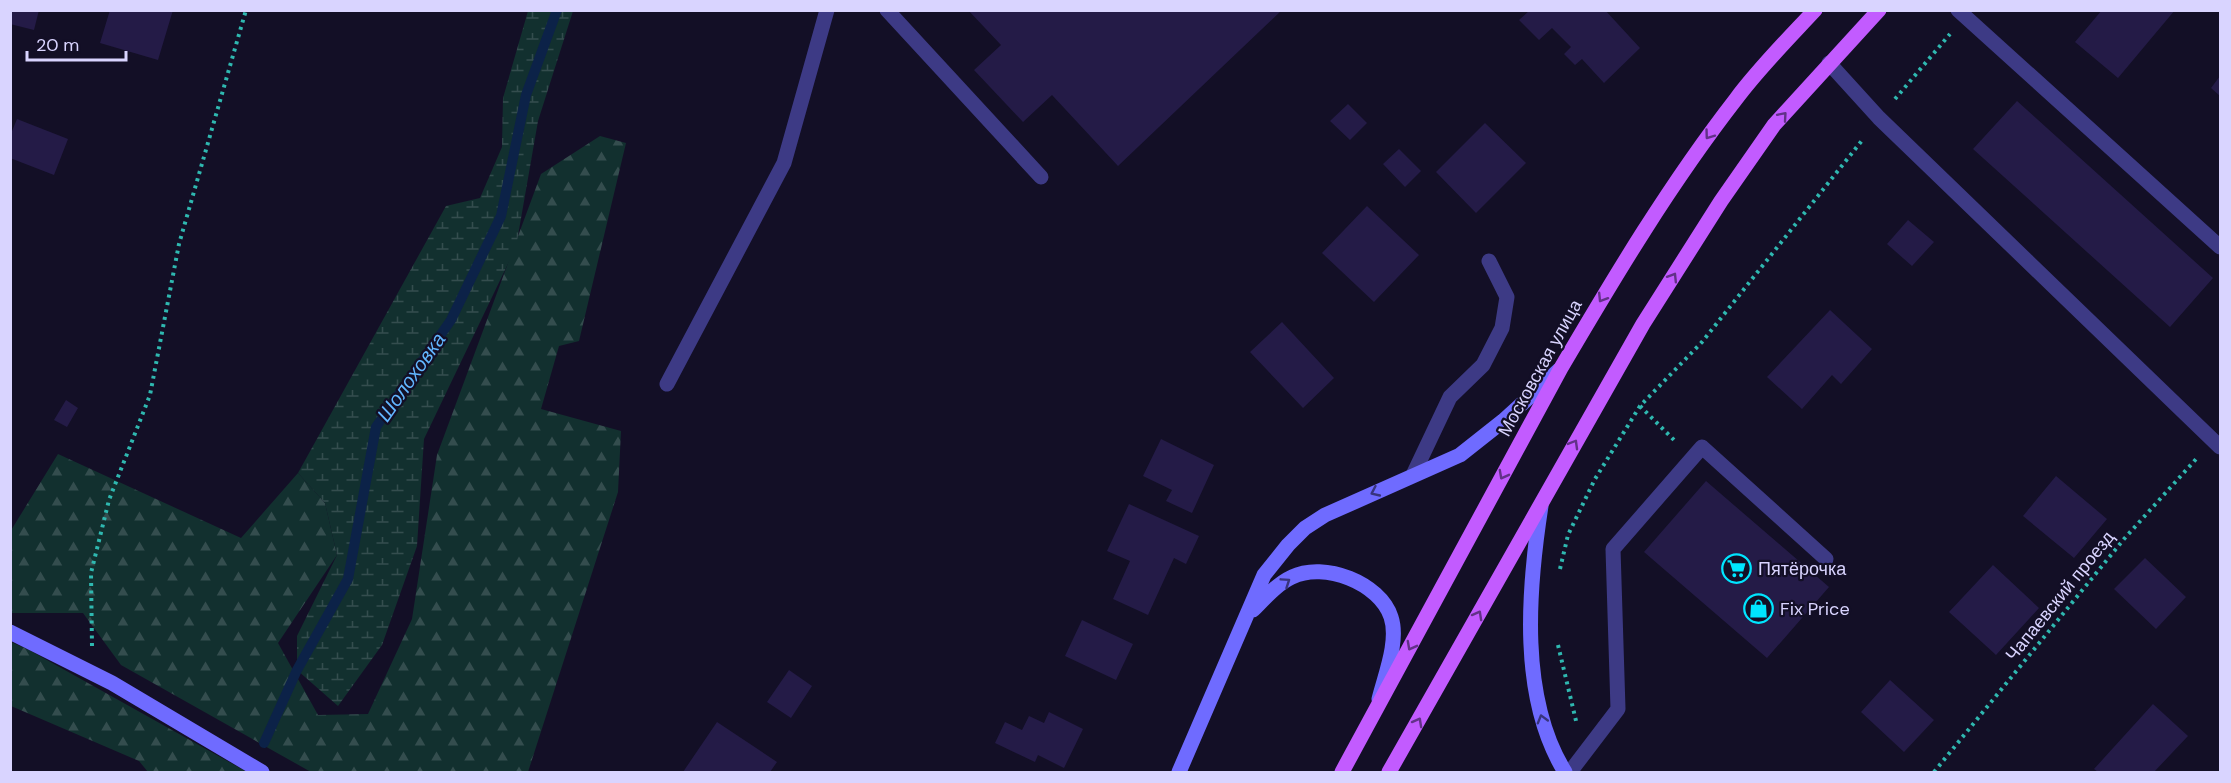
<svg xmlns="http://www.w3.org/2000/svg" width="2231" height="783" font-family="'DM Sans',sans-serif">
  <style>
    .forest { fill: url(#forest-firs) }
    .wetland { fill: url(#wetland-marsh) }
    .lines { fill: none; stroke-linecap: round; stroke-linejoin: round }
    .stream { stroke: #0c2248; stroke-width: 10 }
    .building { fill: #241b47 }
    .path { stroke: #2fb8b0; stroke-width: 4; stroke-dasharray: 3 4.5; stroke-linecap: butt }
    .lane { stroke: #3d3a85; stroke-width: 15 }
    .street { stroke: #3d3a85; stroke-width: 15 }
    .secondary { stroke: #6f6bff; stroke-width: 15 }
    .primary { stroke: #c25bff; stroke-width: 15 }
    .oneway { stroke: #623188 }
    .oneway2 { stroke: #38347d }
    .labels { text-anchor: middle; stroke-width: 4.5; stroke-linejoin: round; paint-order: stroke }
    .street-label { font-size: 18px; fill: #d9d4ff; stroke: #130f26 }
    .poi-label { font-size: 18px; fill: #d9d4ff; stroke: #130f26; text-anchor: start }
    .water-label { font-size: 20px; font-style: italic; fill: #62b6ff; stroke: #130f26 }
  </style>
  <defs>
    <pattern id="forest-firs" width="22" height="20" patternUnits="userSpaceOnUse" patternTransform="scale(1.5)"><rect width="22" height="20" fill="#12302f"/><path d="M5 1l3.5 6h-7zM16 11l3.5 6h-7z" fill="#344d4e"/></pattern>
    <pattern id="wetland-marsh" width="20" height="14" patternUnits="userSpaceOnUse" patternTransform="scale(1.5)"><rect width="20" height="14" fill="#12302f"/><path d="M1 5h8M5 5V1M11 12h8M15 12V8" fill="none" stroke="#344d4e"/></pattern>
  </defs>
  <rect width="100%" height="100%" fill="#130f26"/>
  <!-- forest -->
  <path class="forest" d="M600,136L626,143L579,341L559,346L541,409L621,431L618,492L528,772H311L121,665L83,613H11L10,532L58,454L241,538L298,473L325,503L337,555L278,643L318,715L368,714L412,619L437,455L541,174Z
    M11,642L29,650L247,772H148L139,761L11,706Z"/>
  <!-- wetland -->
  <path class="wetland" d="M528,11H573L538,121L516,247L424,439L417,546L382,645L338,706L297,670V636L337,555L325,503L298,473L446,206L480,198L502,147L503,98Z"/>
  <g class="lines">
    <!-- stream -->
    <path class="stream" d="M264,743L297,670L348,579L376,427L451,320L501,216L526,95L557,10"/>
  </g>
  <!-- building -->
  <path class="building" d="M10,10H39L34,30L10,24Z
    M110,10H173L158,60L100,43Z
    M968,10H1282L1118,166L1052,95L1023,122L974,70L1001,45Z
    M1530,10H1605L1640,48L1604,83L1582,59L1575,65L1564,54L1571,47L1552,28L1539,40L1519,20Z
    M2102,10H2175L2118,78L2075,42Z
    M2220,76V96L2211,88Z
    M2017,101L2213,278L2170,327L1973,149Z
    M1348,104L1367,123L1350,140L1330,121Z
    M17,119L68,139L54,175L10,158V136Z
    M1485,123L1526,163L1476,213L1436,172Z
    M1399,149L1421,171L1405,187L1383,164Z
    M1367,206L1419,255L1374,302L1322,253Z
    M1908,220L1934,242L1912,266L1887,244Z
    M1830,310L1872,349L1841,384L1832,375L1802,409L1767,377Z
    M1282,322L1334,378L1303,408L1250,352Z
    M66,400L78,408L67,427L54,420Z
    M1161,439L1214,465L1192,513L1166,501L1172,490L1143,476Z
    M2056,476L2107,519L2074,558L2023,516Z
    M1706,481L1829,587L1767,658L1644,552Z
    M1129,504L1199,536L1186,564L1174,558L1148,615L1113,599L1130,561L1107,551Z
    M2145,558L2186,597L2156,629L2114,589Z
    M1993,565L2039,608L1996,655L1949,612Z
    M1082,620L1133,644L1116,680L1065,656Z
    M789,670L812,686L791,718L767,702Z
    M1890,680L1934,720L1904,752L1861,712Z
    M2153,704L2188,736L2154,772H2098L2094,769Z
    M1049,712L1083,729L1064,768L1038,755L1035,762L995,743L1005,722L1022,730L1029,716L1044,723Z
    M717,722L777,762L770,772H683Z"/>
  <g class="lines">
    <!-- path -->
    <path class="path" d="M1895,99L1950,34
      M1640,406L1675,441
      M1560,569L1568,535L1595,479L1640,406L1702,342L1864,138
      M1558,645L1577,725
      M92,646L91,573L109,500L150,395L179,244L246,10
      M1934,772L2124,539L2197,458"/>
    <!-- lane -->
    <path class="lane" d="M887,10L1041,177
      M1958,10L2220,247
      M667,384L784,163L827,10
      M1413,475L1450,397L1483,365L1502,328L1507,297L1489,261
      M1570,772L1618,709L1613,549L1702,447L1826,559"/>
    <!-- street -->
    <path class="street" d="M1829,63L1879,118L2220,447"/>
    <!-- secondary -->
    <path class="secondary" d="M1541,506C1528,590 1519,698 1565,772
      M1253,610C1265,598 1277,584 1292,577C1324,561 1380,583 1391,617C1399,641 1385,675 1379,699
      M10,632L112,683L262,772
      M1179,772L1264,575L1288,545L1305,528L1325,515L1460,455L1503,421L1559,370"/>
    <!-- primary -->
    <path class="primary" d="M1342,772L1561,368C1615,276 1670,184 1736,99C1759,68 1788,39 1815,10
      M1389,772L1643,324L1721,201L1774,125L1879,10"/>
  </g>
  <!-- one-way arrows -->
  <defs><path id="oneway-chevron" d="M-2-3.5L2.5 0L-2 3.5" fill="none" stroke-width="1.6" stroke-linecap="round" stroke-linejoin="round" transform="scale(1.5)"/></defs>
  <g class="oneway">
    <use href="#oneway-chevron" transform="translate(1783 116) rotate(-49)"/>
    <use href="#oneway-chevron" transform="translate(1709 135) rotate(126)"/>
    <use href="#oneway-chevron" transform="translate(1673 277) rotate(-58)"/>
    <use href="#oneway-chevron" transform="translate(1602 298) rotate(122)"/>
    <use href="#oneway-chevron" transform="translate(1574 444) rotate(-60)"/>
    <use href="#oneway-chevron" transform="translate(1503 475) rotate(118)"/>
    <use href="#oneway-chevron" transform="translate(1478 615) rotate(-61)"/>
    <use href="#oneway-chevron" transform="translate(1411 646) rotate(118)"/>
    <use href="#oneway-chevron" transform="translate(1418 722) rotate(-61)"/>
  </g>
  <g class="oneway2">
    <use href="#oneway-chevron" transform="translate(1375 492) rotate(155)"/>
    <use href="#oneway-chevron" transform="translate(1286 582) rotate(-34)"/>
    <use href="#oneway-chevron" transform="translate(1542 719) rotate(-106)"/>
  </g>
  <!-- icons -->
  <defs>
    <symbol id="supermarket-ring" viewBox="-11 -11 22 22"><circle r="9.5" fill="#130f26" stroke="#00e5ff" stroke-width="1.5"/><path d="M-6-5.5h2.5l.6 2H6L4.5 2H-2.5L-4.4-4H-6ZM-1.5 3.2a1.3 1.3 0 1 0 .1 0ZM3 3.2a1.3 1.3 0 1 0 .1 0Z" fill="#00e5ff"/></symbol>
    <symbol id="shop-ring" viewBox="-11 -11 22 22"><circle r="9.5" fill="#130f26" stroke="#00e5ff" stroke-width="1.5"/><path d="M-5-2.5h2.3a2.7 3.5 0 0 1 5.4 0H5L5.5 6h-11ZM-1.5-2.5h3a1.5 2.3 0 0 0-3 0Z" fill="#00e5ff"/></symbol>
  </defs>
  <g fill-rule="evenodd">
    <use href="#supermarket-ring" x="1720" y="552" width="33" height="33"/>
    <use href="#shop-ring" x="1742" y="592" width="33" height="33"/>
  </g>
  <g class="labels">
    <!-- street labels -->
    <g class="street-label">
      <text transform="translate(1540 368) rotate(-61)" y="6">Московская улица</text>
      <text transform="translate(2060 596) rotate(-51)" y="6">Чапаевский проезд</text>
    </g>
    <!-- poi labels -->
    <g class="poi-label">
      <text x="1758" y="575">Пятёрочка</text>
      <text x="1780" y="615">Fix Price</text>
    </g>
    <!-- water labels -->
    <g class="water-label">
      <text transform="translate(411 377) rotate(-55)" y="7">Шолоховка</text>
    </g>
  </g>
  <!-- border -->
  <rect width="2231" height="783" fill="none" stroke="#d9d4ff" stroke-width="24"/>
  <!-- scale -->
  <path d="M27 51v9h99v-9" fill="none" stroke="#d9d4ff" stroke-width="3"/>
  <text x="36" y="51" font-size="18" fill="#d9d4ff" stroke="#130f26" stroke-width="4.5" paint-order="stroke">20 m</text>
</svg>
